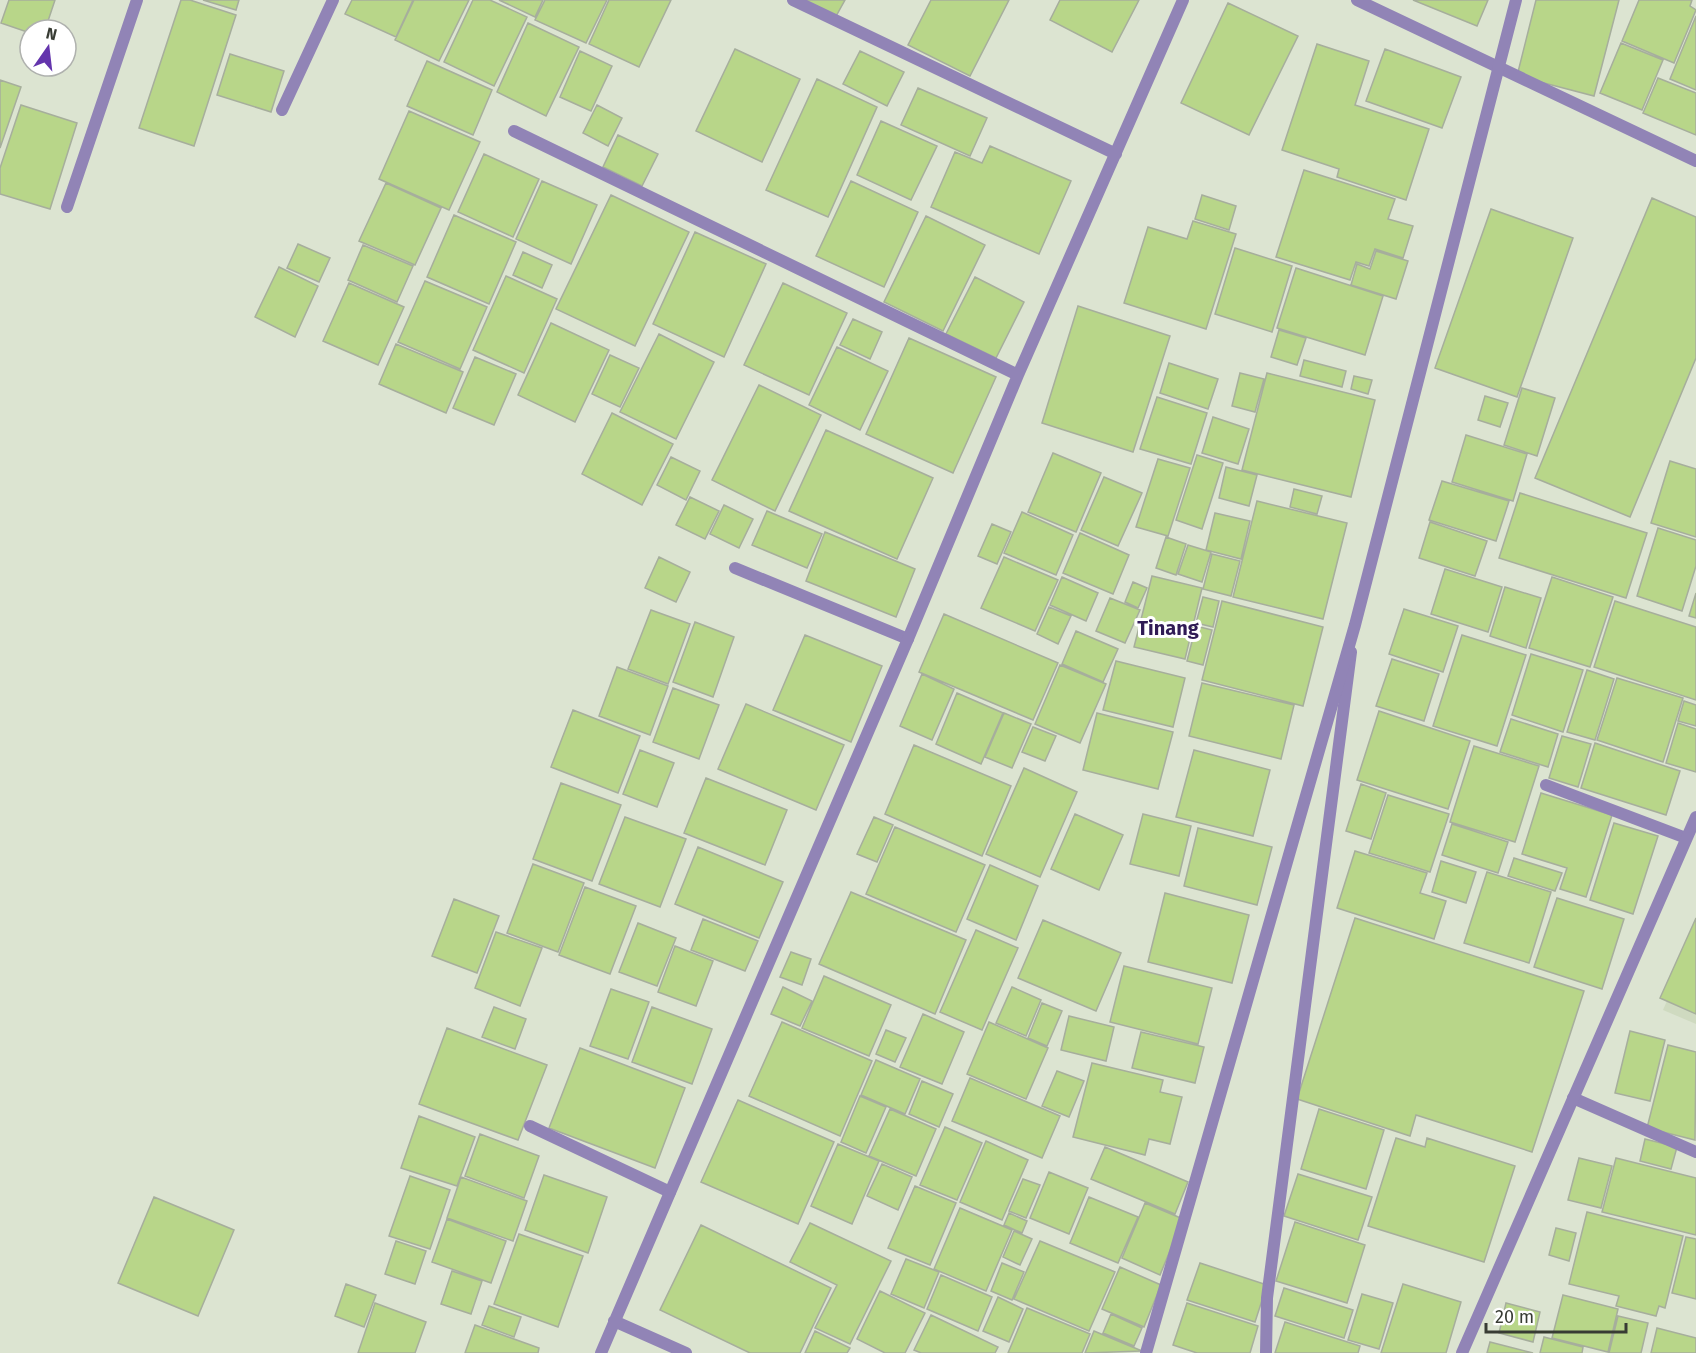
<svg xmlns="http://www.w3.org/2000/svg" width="1696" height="1353" font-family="'Fira Sans',sans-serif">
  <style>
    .built { fill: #cfdac0 }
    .building { fill: #b8d689; stroke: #a6ae9c; stroke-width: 1.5 }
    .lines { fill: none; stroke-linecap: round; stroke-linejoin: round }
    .service { stroke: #9184b6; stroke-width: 12 }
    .minor { stroke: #9184b6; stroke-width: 12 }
    .tertiary { stroke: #9184b6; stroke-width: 12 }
    .labels { text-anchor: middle; stroke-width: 6; stroke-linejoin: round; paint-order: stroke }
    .quarter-label { font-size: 20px; font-weight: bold; fill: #301b55; stroke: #fff }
  </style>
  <rect width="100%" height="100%" fill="#dce4d1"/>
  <!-- built -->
  <path class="built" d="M1696,935V1024L1663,1010Z"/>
  <!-- building -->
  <path class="building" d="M9,0H55L45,30H30V33L1,23Z
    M181,0H190L236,15L194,146L139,128Z
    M203,0H239L236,10Z
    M352,0H413L396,37L345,14Z
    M414,0H469L439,61L395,40Z
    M473,0H490L527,17L494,86L444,62Z
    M499,0H543L535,17Z
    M545,0H607L586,43L535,20Z
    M609,0H671L639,67L589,44Z
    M802,0H845L835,18Z
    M931,0H1009L970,76L908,45Z
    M1060,0H1139L1112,52L1050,20Z
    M1413,0H1488L1477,26Z
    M1536,0H1619L1594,96L1517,76Z
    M1639,0H1692L1690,6L1696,10L1674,63L1622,41Z
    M1228,3L1298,36L1249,135L1181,103Z
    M1696,16V90L1670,79Z
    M528,23L579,47L546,116L497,92Z
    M1621,43L1663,60L1642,110L1600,93Z
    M1317,44L1369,61L1355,105L1429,129L1406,200L1337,177L1339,169L1282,150Z
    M735,49L800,79L762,162L696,131Z
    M1385,49L1461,77L1442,128L1366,101Z
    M580,51L612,66L591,111L560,97Z
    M860,51L904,72L887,106L843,84Z
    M230,54L284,71L271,112L217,95Z
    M427,61L492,90L473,135L407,106Z
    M1658,78L1696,93V135L1643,113Z
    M817,79L877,107L828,217L766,190Z
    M0,80L21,87L0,148Z
    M918,88L987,118L970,156L901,125Z
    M21,105L77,123L50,209L0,194V168Z
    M597,105L622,118L608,146L583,133Z
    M409,111L480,142L449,210L379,179Z
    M881,121L937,146L911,200L857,175Z
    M618,135L658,154L642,186L603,167Z
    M990,146L1071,181L1039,254L931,207L955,152L982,163Z
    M484,154L539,179L513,237L458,212Z
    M1304,170L1395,199L1388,219L1413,226L1403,258L1375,249L1369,266L1356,262L1350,280L1276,257Z
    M542,181L597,205L571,264L516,239Z
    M851,181L918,212L884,287L816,256Z
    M386,183L441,208L415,265L359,241Z
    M611,195L689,232L635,346L556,309Z
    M1202,195L1236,206L1229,230L1195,219Z
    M1652,198L1696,217V358L1630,517L1535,478Z
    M1491,209L1573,238L1517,397L1435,368Z
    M454,215L516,242L489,304L427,277Z
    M926,216L985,245L943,331L884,302Z
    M1193,221L1236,234L1206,329L1124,303L1148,227L1187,239Z
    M695,232L766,264L724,357L653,324Z
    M298,244L330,258L319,282L287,268Z
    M363,245L413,266L397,302L348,280Z
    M1235,248L1292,266L1272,332L1215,314Z
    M1376,251L1408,261L1396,299L1351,285L1357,264L1370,269Z
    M523,252L552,265L542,288L513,275Z
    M279,267L318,286L295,337L255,317Z
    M1296,268L1383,296L1365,355L1277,328Z
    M506,276L557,299L524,373L473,350Z
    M975,277L1024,302L996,358L946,334Z
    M425,281L487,307L460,369L398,342Z
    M349,283L404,307L378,365L323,341Z
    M783,283L847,313L809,395L744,365Z
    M1078,306L1170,336L1133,452L1042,423Z
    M853,319L882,332L870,359L840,345Z
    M551,323L609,350L575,422L518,395Z
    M1279,330L1306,338L1297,365L1271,357Z
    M659,334L714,362L676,439L620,412Z
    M909,338L996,377L953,473L866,434Z
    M396,344L463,372L446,413L379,384Z
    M837,347L888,371L860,430L809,405Z
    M610,355L639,368L620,407L592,394Z
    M475,357L516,374L494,425L453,408Z
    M1304,360L1346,371L1342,387L1300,376Z
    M1169,363L1218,379L1208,409L1160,393Z
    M1240,373L1264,379L1255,412L1232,406Z
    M1267,373L1375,400L1351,497L1242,470Z
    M1354,376L1372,380L1368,394L1351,389Z
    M759,385L821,415L775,511L712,480Z
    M1522,388L1555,398L1537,456L1504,445Z
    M1485,396L1508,403L1500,427L1478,420Z
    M1157,397L1207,413L1191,464L1140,449Z
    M612,413L673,444L642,505L582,474Z
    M1213,417L1249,429L1238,464L1202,453Z
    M826,430L933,478L897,559L789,511Z
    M1466,435L1527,454L1513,501L1452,482Z
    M1053,453L1101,473L1076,532L1028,512Z
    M1197,455L1223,463L1202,529L1176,520Z
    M671,457L700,471L686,500L657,485Z
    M1158,459L1190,468L1168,536L1136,527Z
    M1670,461L1696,469V537L1651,523Z
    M1226,467L1257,475L1249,506L1219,498Z
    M1104,477L1142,493L1118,546L1081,530Z
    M1442,481L1509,501L1496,541L1429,520Z
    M1294,489L1322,496L1317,514L1290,507Z
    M1520,493L1647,533L1626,598L1499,558Z
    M690,497L719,511L705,539L676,525Z
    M1257,501L1347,523L1323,619L1233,597Z
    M724,505L753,519L739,548L710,534Z
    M767,511L822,534L807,568L752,545Z
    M1022,512L1073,535L1056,575L1004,553Z
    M1215,513L1250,521L1241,559L1206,550Z
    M1430,522L1487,541L1475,576L1419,558Z
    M992,524L1011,532L997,564L978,556Z
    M1658,528L1696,540V566L1682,611L1637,596Z
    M825,532L915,569L896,617L806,581Z
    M1080,533L1129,555L1113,594L1063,573Z
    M1166,537L1186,544L1176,575L1156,568Z
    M1188,545L1211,552L1202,582L1178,574Z
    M1212,554L1240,561L1231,596L1203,589Z
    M659,557L690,572L676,602L645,588Z
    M1004,557L1058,580L1035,631L981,608Z
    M1445,569L1502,587L1488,632L1431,614Z
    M1152,576L1202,588L1185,659L1134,647Z
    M1062,577L1098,593L1086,621L1050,605Z
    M1552,577L1613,597L1590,667L1529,648Z
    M1133,582L1147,588L1138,608L1125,602Z
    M1505,587L1541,598L1526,648L1490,636Z
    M1696,593V618L1689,616Z
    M1203,597L1219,601L1213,627L1196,623Z
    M1110,598L1140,610L1125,643L1096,631Z
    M1222,601L1323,627L1303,706L1202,680Z
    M1615,601L1696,627V700L1594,667Z
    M1049,607L1071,616L1058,644L1037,634Z
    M1404,609L1458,626L1443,672L1389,654Z
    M651,610L690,624L668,684L628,669Z
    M944,614L1058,663L1033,720L919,672Z
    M695,622L734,637L713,697L673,682Z
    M1196,626L1212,630L1203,665L1187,661Z
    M1076,631L1118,649L1103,682L1062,664Z
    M805,635L882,666L851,742L773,710Z
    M1462,635L1526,655L1497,746L1433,726Z
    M1531,654L1583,670L1563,732L1512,715Z
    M1392,659L1439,674L1424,721L1376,706Z
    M1116,661L1185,678L1173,727L1103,710Z
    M1060,665L1106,684L1080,743L1035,724Z
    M617,667L668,686L650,735L599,716Z
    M1587,670L1614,679L1595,740L1567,732Z
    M922,674L954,689L932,740L900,726Z
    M1617,678L1683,698L1663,762L1597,740Z
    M1202,683L1294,705L1281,759L1189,736Z
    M673,688L719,705L699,759L653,742Z
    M957,693L1003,713L981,764L936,744Z
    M1684,701L1696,705V726L1678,721Z
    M746,704L844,745L816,810L718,769Z
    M573,710L640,736L618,793L551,767Z
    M1379,711L1470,741L1448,809L1357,780Z
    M1004,713L1031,724L1012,768L985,757Z
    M1097,713L1173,732L1158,789L1083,770Z
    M1511,719L1558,734L1548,767L1500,752Z
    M1678,723L1696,729V772L1666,763Z
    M1033,727L1056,736L1045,761L1022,752Z
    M1562,736L1591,744L1578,787L1549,778Z
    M1595,743L1680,771L1666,815L1581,788Z
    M914,745L1011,786L982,856L885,814Z
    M1474,746L1539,766L1515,842L1450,822Z
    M640,750L674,763L657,807L623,794Z
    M1194,750L1270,770L1253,836L1176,817Z
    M1024,768L1077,792L1040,877L986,854Z
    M706,778L787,810L765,865L684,833Z
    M561,783L621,805L592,881L533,859Z
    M1361,784L1386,793L1371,839L1346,831Z
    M1541,793L1612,815L1586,897L1560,889L1567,868L1522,854Z
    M1388,795L1449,814L1430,872L1369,853Z
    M1075,814L1123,835L1099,890L1051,869Z
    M1143,814L1191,826L1179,876L1130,864Z
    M625,817L686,839L660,907L599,884Z
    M874,817L893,825L877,862L857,854Z
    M1614,823L1658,836L1633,914L1590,900Z
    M1452,824L1508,842L1498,873L1442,855Z
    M895,827L985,865L956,932L866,894Z
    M1198,828L1272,847L1257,905L1184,886Z
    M698,847L783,882L759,938L675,904Z
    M1355,851L1427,873L1420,893L1446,901L1434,939L1337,908Z
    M1514,858L1562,873L1555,891L1508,876Z
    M1441,861L1476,872L1466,903L1432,892Z
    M533,864L584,883L558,952L507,933Z
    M990,865L1038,886L1016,940L967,919Z
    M1487,872L1551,892L1529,963L1464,943Z
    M585,887L636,906L610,974L559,955Z
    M851,892L966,940L935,1014L819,964Z
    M1165,893L1249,915L1232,983L1148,962Z
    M1557,898L1624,919L1602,989L1534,967Z
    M454,899L499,916L477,973L432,956Z
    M1355,918L1584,991L1532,1152L1416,1115L1410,1136L1297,1099Z
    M1696,918V1014L1660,998Z
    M703,919L758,941L745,971L691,950Z
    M1043,920L1121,953L1096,1011L1018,978Z
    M638,923L676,938L657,986L619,972Z
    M976,930L1018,948L982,1030L940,1012Z
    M496,932L542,948L520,1006L475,988Z
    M675,946L713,961L696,1006L658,992Z
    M791,952L811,959L802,985L780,977Z
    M1124,966L1212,988L1198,1044L1110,1022Z
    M824,976L891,1005L869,1056L802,1028Z
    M783,987L812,1001L800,1026L771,1014Z
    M1012,987L1041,1000L1026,1036L996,1023Z
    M611,989L649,1002L628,1059L590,1046Z
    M1042,1003L1062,1011L1047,1046L1028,1038Z
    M494,1007L526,1019L515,1049L482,1037Z
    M652,1007L712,1029L692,1084L632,1062Z
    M923,1014L964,1032L942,1084L900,1067Z
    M1069,1016L1114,1027L1106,1061L1061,1050Z
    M782,1022L872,1061L840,1136L749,1096Z
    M989,1022L1048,1048L1026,1099L967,1074Z
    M447,1028L547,1065L518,1140L419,1104Z
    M886,1030L906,1038L895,1062L876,1054Z
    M1630,1031L1665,1040L1650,1101L1615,1093Z
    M1141,1032L1204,1047L1195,1083L1132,1068Z
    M1668,1045L1696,1052L1695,1140L1647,1128Z
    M580,1048L685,1088L655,1168L549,1128Z
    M876,1060L920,1079L905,1114L861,1095Z
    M1092,1063L1163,1080L1160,1092L1182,1097L1170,1144L1149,1139L1145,1155L1073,1137Z
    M1057,1071L1084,1081L1069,1117L1042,1106Z
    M970,1078L1060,1116L1042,1158L952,1121Z
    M922,1081L953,1094L939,1127L909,1114Z
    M860,1096L886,1107L866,1153L841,1142Z
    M738,1100L834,1142L798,1224L701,1182Z
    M890,1109L936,1129L916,1176L869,1156Z
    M1319,1109L1384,1130L1366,1189L1301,1169Z
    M419,1116L475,1137L457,1186L401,1168Z
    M945,1127L982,1143L957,1200L920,1185Z
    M480,1134L539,1156L524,1198L465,1176Z
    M1396,1138L1425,1147L1427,1138L1515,1166L1484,1262L1368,1226Z
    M1645,1139L1677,1147L1671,1169L1640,1161Z
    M986,1141L1028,1160L1002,1220L960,1202Z
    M838,1144L879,1161L852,1224L811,1206Z
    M1105,1147L1188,1182L1175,1214L1091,1179Z
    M1579,1158L1612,1166L1601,1208L1568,1200Z
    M1616,1158L1696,1178V1235L1602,1212Z
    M882,1164L912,1177L898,1210L867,1196Z
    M1049,1172L1088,1188L1069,1234L1030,1218Z
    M1298,1174L1372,1197L1358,1240L1284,1216Z
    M544,1175L607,1197L588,1253L525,1230Z
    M410,1176L450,1190L430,1249L389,1236Z
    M461,1177L527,1201L513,1241L447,1218Z
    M1023,1179L1040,1185L1026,1218L1009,1211Z
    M915,1186L956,1203L930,1265L888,1248Z
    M154,1197L234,1230L198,1316L118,1283Z
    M1089,1197L1138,1217L1118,1263L1070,1243Z
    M1145,1203L1183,1219L1160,1275L1122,1258Z
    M960,1208L1012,1230L986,1291L934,1269Z
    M1587,1212L1683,1236L1665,1308L1659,1306L1656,1316L1616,1306L1619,1296L1569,1284Z
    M1009,1213L1027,1221L1022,1233L1004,1225Z
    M447,1219L506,1241L491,1283L432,1262Z
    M1295,1222L1365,1245L1347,1303L1276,1281Z
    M810,1223L891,1261L850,1344L815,1328L837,1285L790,1262Z
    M701,1225L831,1288L800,1353H750L660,1310Z
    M1556,1228L1576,1233L1569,1261L1549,1255Z
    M1014,1231L1032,1239L1020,1265L1003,1257Z
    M519,1234L583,1256L558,1327L494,1304Z
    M1686,1237L1696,1239V1299L1672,1293Z
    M396,1241L426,1251L415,1284L385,1274Z
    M1040,1241L1115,1272L1089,1331L1014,1299Z
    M906,1259L939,1272L924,1308L891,1294Z
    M1002,1263L1024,1272L1012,1300L991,1291Z
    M1200,1263L1267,1285L1255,1322L1187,1300Z
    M1120,1267L1161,1285L1144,1327L1102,1309Z
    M452,1271L482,1281L471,1314L441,1304Z
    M941,1275L992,1297L978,1331L927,1309Z
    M346,1284L376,1295L364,1327L335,1316Z
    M1403,1284L1461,1302L1446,1353H1381Z
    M1284,1288L1353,1310L1344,1338L1275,1316Z
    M880,1291L925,1313L905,1353H885L857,1339Z
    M1362,1294L1393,1303L1379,1349L1348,1340Z
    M1563,1295L1618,1309L1608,1352L1552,1338Z
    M998,1297L1023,1309L1009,1342L983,1331Z
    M375,1303L426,1322L415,1353H358Z
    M1187,1303L1258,1326L1250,1353H1197L1173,1345Z
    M1506,1303L1540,1312L1533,1342L1499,1333Z
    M489,1306L521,1317L514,1337L482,1325Z
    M1027,1308L1090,1334L1082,1353H1008Z
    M1111,1314L1142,1328L1134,1346L1103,1333Z
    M931,1315L998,1347L995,1353H921L914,1350Z
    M1618,1316L1648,1323L1641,1353H1609Z
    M1285,1322L1360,1346L1358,1353H1275Z
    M475,1325L539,1348L538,1353H465Z
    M1657,1328L1696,1338V1353H1651Z
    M815,1331L850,1348L847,1353H805Z
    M1094,1331L1142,1351L1085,1353Z
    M1544,1337L1583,1347L1582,1353H1540Z
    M1490,1342L1533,1353H1487Z"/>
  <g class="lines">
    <!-- service -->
    <path class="service" d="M735,568L908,639
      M1546,785L1686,838
      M1573,1098L1696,1152
      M530,1126L670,1192"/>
    <!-- minor -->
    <path class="minor" d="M793,0L1116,154
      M1357,0L1696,161
      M282,110L333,0
      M514,131L1018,375
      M67,207L137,0
      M614,1321L686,1353
      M601,1353L908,639L1018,375L1183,0
      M1266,1353L1267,1298L1351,652
      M1462,1353L1696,817"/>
    <!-- tertiary -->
    <path class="tertiary" d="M1146,1353L1355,625L1516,0"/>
  </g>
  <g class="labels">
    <!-- quarter labels -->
    <g class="quarter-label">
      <text x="1168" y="635">Tinang</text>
    </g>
  </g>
  <!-- north arrow -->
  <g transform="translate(48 48) rotate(14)"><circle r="28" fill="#ffffff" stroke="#afb1ae" stroke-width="1.5"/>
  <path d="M0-4.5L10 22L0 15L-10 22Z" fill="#6435ad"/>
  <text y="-9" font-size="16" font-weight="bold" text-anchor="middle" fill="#383c34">N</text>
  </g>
  <!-- scale -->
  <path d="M1486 1323v9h140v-9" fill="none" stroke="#383c34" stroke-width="3"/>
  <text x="1495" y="1323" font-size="18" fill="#383c34" stroke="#ffffff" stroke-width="4.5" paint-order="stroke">20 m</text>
</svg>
